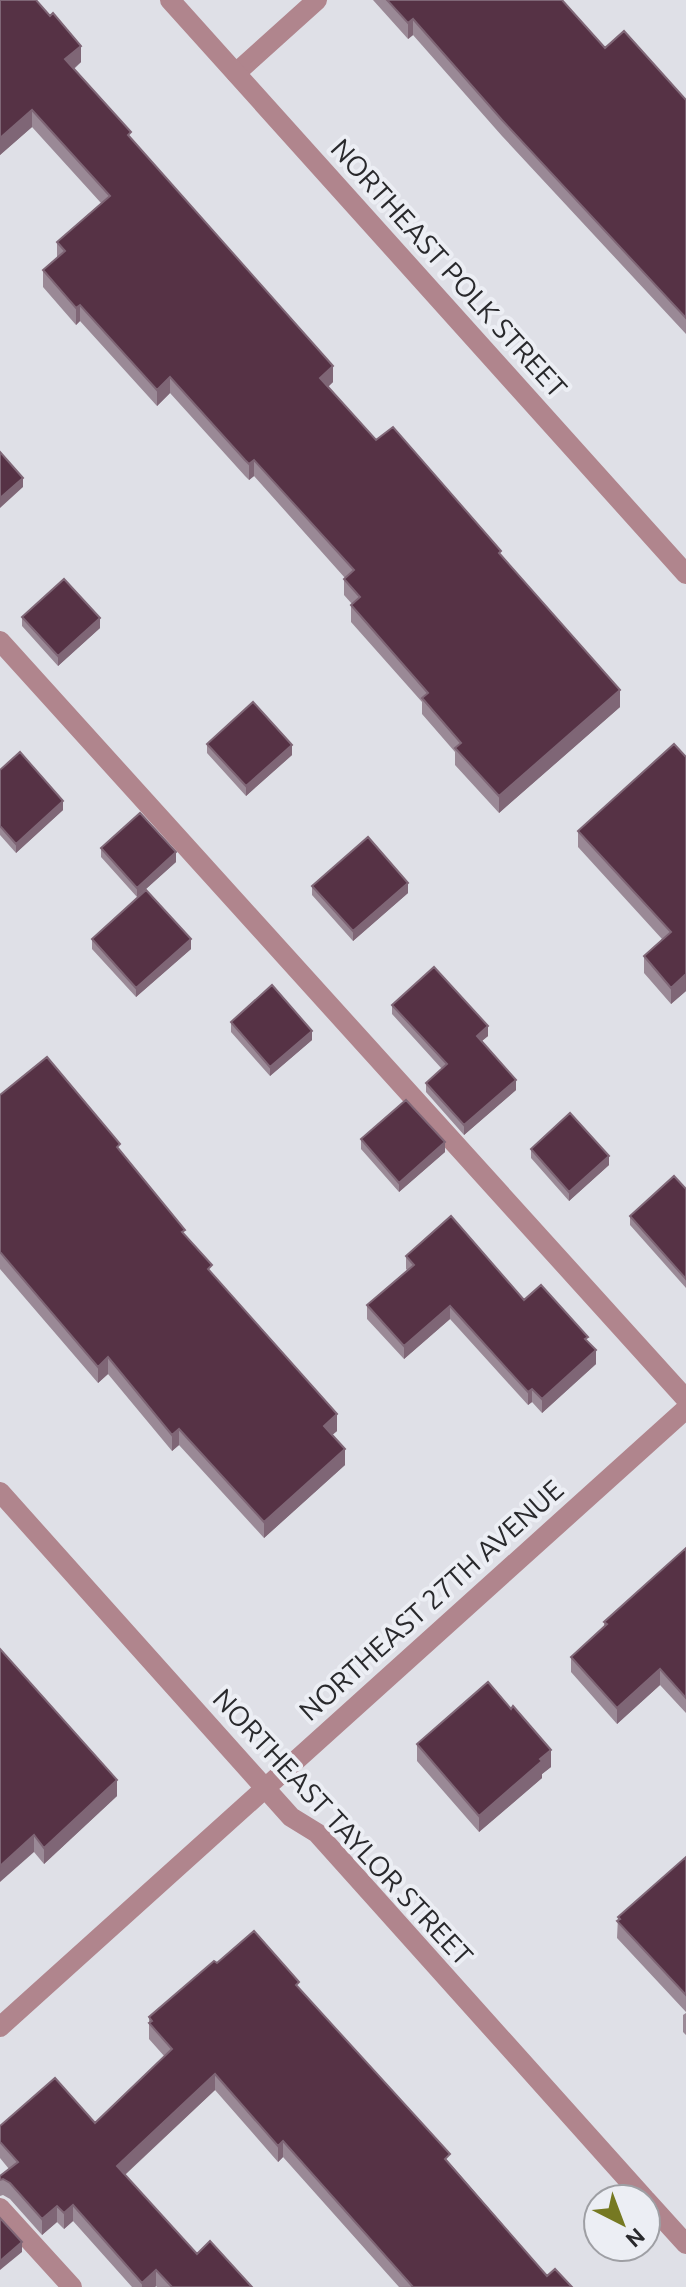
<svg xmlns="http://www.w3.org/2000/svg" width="686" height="2287" font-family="Ubuntu,sans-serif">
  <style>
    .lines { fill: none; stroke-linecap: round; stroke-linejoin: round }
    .lane { stroke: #b0858d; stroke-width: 20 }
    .street { stroke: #b0858d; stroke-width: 20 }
    .wall { fill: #9a8996 }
    .shaded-wall { fill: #7f6676 }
    .building { fill: #563245; stroke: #7f6676; stroke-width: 2 }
    .labels { text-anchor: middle; stroke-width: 8; stroke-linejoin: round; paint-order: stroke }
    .street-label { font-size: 28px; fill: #29292c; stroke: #eceef4 }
  </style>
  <rect width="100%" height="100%" fill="#dfe0e7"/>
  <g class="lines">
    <!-- lane -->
    <path class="lane" d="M236,73L317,0
      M0,641L686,1399
      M0,2208L72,2287"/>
    <!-- street -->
    <path class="street" d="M170,0L686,574
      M0,1492L291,1817L317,1833L645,2199
      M0,2027L686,1409
      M646,2200L686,2244"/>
  </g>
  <!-- wall -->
  <path class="wall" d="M0,0L81,62L74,69L333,382L328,387L376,440L501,556L620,707L499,813L455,765V752L422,714V702L351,622V605L352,604L344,595V579L345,578L254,476L249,480L245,476L170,393L157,406L80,321L76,325L43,287V270L57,258V242L101,203L32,127L0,155Z
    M373,0H562L605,48L686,100V334L502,136L413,35L408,39Z
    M22,617L100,628L58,666L22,626Z
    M207,744L292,755L246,796L207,753Z
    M686,757V991L671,1004L644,973V956L662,939L578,847V831Z
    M0,770L63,810L16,853L0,835Z
    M101,848L176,862L137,897L101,857Z
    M312,886L408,893L353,941L312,895Z
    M92,939L191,949L136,997L92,949Z
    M392,1005L488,1036L482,1041L516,1090L464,1135L426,1092V1083L442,1069L392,1014Z
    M231,1022L312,1040L270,1076L231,1032Z
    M0,1095L120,1151L185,1235L212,1274L337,1431L332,1435L345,1465L264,1538L179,1445L172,1451L108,1374L98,1383L0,1269Z
    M361,1139L445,1152L399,1192L361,1149Z
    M531,1149L609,1165L569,1201L531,1158Z
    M686,1189V1288L630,1225V1216Z
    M406,1256L524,1300L588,1342L596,1364L542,1413L532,1402L528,1405L450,1319L404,1359L367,1319V1305L407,1270L406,1269Z
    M686,1548V1713L660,1685L617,1724L571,1672V1657L604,1627V1622Z
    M0,1649L117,1796L44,1864L34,1852Z
    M417,1744L551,1767L542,1774V1778L479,1832L417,1761Z
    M686,1857V2012L617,1938L618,1917Z
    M217,1963L299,1988L547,2276L572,2287H399L283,2157L278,2162L215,2090L125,2175L197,2254L252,2287H157L156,2286L155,2287H132L73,2221L64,2229L57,2222L42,2235L10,2199L3,2195L0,2196V2176L9,2169L0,2158V2126L95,2123L165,2057L149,2039V2017Z
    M686,2013V2035L683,2032V2015Z"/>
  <!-- shaded-wall -->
  <path class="shaded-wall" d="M413,19V35L408,39V23Z
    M81,46V62L65,76V59Z
    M32,110V127L0,155V138Z
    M80,305V321L76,325V308Z
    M333,366V382L320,394V378Z
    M170,377V393L157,406V390Z
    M254,460V476L249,480V464Z
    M23,478V487L0,508V498Z
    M100,618V628L58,666V656Z
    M620,690V707L499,813V796Z
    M292,745V755L246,796V786Z
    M63,801V810L16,853V844Z
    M176,852V862L137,897V888Z
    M408,883V893L353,941V931Z
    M191,939V949L136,997V988Z
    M686,974V991L671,1004V988Z
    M488,1026V1036L477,1045V1036Z
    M312,1031V1040L270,1076V1067Z
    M516,1080V1090L464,1135V1125Z
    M445,1142V1152L399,1192V1183Z
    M609,1156V1165L569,1201V1192Z
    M450,1306V1319L404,1359V1346Z
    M596,1350V1364L542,1413V1399Z
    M108,1357V1374L98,1383V1367Z
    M532,1389V1402L528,1405V1392Z
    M337,1414V1431L324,1442V1426Z
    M179,1429V1445L172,1451V1435Z
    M345,1449V1465L264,1538V1522Z
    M660,1669V1685L617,1724V1708Z
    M551,1750V1767L542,1774V1778L479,1832V1816L540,1759Z
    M117,1780V1796L44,1864V1848Z
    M34,1835V1852L0,1882V1866Z
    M215,2074V2090L117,2182V2166Z
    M283,2141V2157L278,2162V2146Z
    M73,2205V2221L64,2229V2213Z
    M57,2206V2222L42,2235V2219Z
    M22,2242V2252L0,2270V2261Z
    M156,2270V2286L155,2287H142V2283Z"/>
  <!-- building -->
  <path class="building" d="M0,0H36L50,16L53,13L81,46L65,59L131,132L128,135L333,366L320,378L376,440L393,427L501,551L499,553L620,690L499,796L455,748L461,743L422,698L428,693L351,605L360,597L344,579L354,570L254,460L249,464L245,460L170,377L157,390L80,305L76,308L43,270L65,251L57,242L110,196L32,110L0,138Z
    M387,0H562L605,48L624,31L686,100V318L502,120L413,19L408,23Z
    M0,452L23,478L0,498Z
    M64,579L100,618L58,656L22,617Z
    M253,702L292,745L246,786L207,744Z
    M674,744L686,757V974L671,988L644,956L671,932L578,831Z
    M20,752L63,801L16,844L0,826V770Z
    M140,813L176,852L137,888L101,848Z
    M368,837L408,883L353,931L312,886Z
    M146,890L191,939L136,988L92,939Z
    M434,967L488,1026L477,1036L516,1080L464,1125L426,1083L447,1064L392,1005Z
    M272,985L312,1031L270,1067L231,1022Z
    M47,1057L120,1144L117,1147L185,1230L182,1232L212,1265L208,1269L337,1414L324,1426L345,1449L264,1522L179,1429L172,1435L108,1357L98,1367L0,1252V1095Z
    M406,1100L445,1142L399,1183L361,1139Z
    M570,1113L609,1156L569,1192L531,1149Z
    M674,1176L686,1189V1279L630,1216Z
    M451,1216L524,1300L541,1285L588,1337L585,1339L596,1350L542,1399L532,1389L528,1392L450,1306L404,1346L367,1305L414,1265L406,1256Z
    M686,1548V1698L660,1669L617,1708L571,1657L607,1624L604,1622Z
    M0,1649L117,1780L44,1848L34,1835L0,1866Z
    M488,1682L511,1709L513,1706L551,1750L540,1759L542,1761L479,1816L417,1744Z
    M686,1857V1995L617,1921L620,1919L618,1917Z
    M254,1931L299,1982L296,1985L450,2154L445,2159L547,2276L555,2269L572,2287H413L283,2141L278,2146L215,2074L117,2166L197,2254L210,2241L252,2287H172L156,2270L142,2283L73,2205L64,2213L57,2206L42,2219L10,2183L3,2179L0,2180V2176L18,2162L0,2142V2126L55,2078L95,2123L172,2049L149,2023L152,2021L149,2017L214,1961L217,1963Z
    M0,2218L22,2242L0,2261Z"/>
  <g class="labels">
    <!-- street labels -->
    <g class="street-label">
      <text transform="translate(449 268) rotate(48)" y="10">NORTHEAST POLK STREET</text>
      <text transform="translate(431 1600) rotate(-42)" y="10">NORTHEAST 27TH AVENUE</text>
      <text transform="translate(343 1827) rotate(47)" y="10">NORTHEAST TAYLOR STREET</text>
    </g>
  </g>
  <!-- north arrow -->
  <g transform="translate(622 2223) rotate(138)"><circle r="38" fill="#eceef4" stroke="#9e9fa4" stroke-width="2"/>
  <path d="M0-6L14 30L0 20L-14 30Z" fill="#767922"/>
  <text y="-12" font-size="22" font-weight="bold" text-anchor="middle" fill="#29292c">N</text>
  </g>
</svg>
